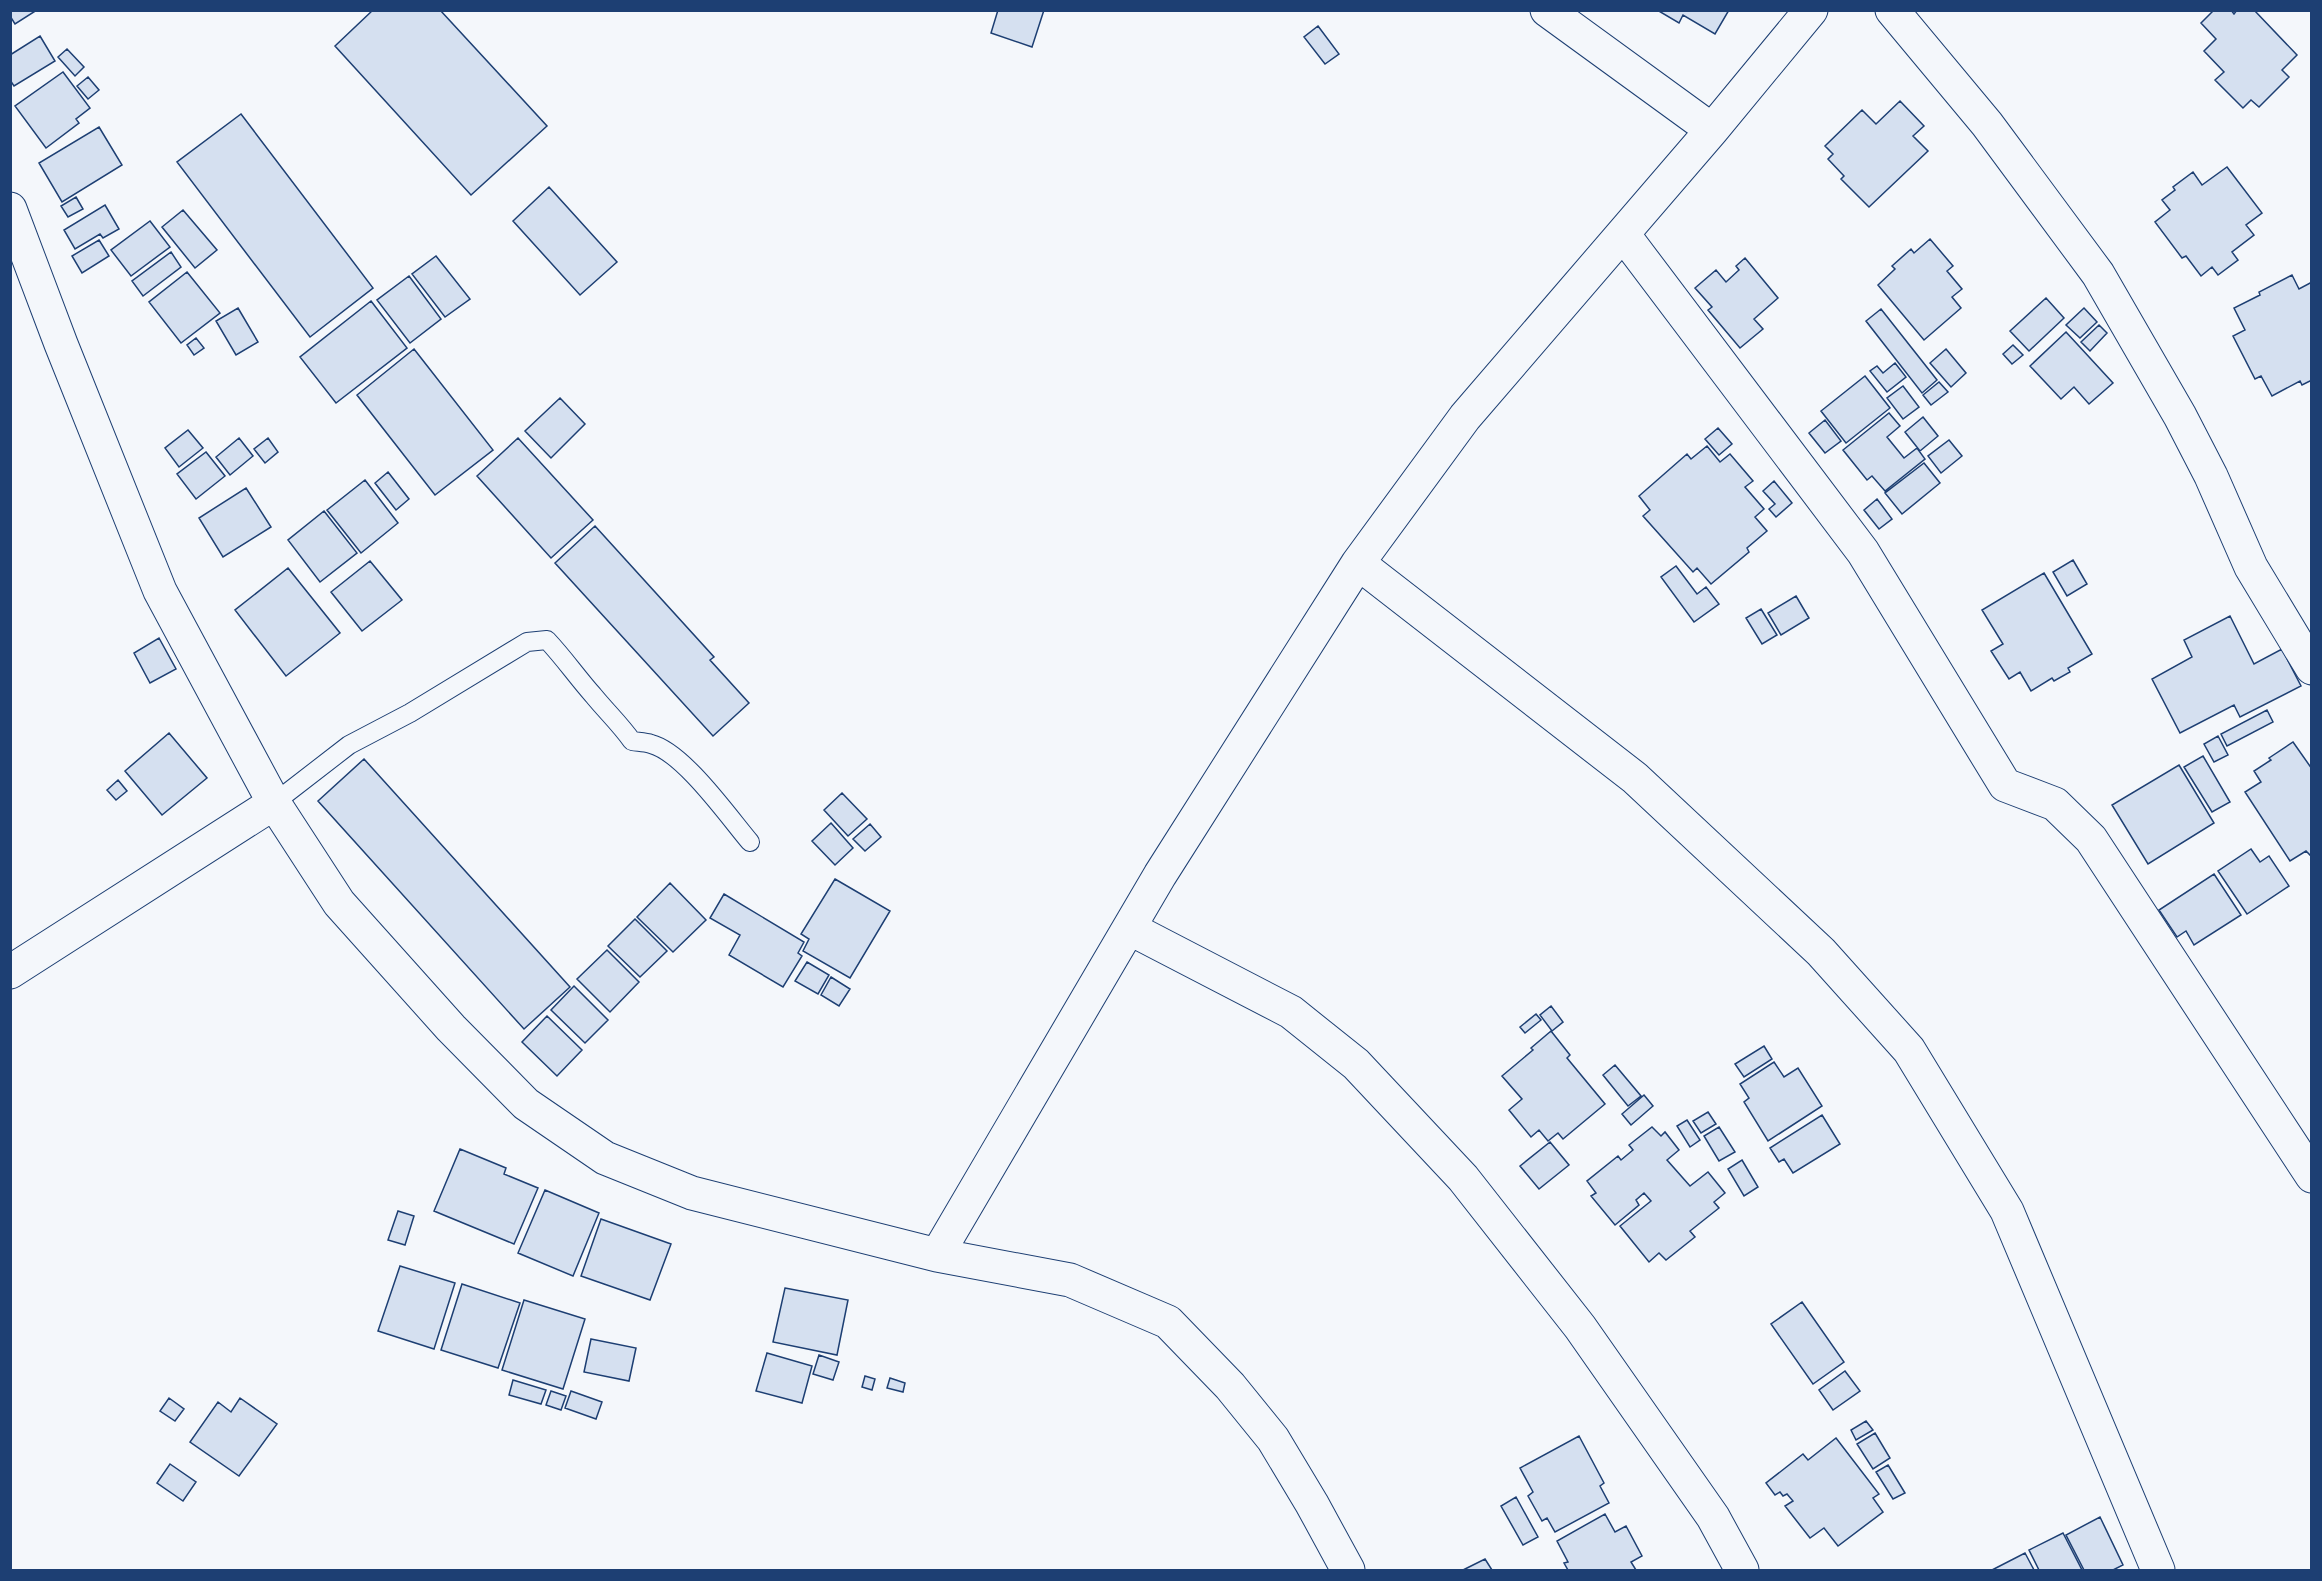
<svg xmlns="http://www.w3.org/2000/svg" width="2322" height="1581" font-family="'Varela Round',sans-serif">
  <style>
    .building { fill: #d5e0f0; stroke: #1d3f73; stroke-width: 1.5 }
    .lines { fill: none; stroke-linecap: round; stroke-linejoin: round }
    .service-casing { stroke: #1d3f73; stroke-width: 20 }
    .minor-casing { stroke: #1d3f73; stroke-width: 35 }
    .service { stroke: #f4f7fb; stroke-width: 18 }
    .minor { stroke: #f4f7fb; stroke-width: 33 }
  </style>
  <rect width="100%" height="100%" fill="#f4f7fb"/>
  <!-- building -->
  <path class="building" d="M10,10H37L15,24L10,16Z
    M373,10H440L547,126L471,195L335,46Z
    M998,10H1044L1032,47L991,33Z
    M1657,10H1729L1715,34L1683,15L1679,23Z
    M2214,10H2231L2234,14L2237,10H2254L2297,55L2282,70L2289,77L2259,107L2251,100L2243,108L2215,80L2224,72L2204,51L2216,39L2201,23Z
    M1318,26L1339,54L1325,64L1304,37Z
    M40,36L55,61L14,86L10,80V55Z
    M67,49L84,67L75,76L58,57Z
    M63,72L90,108L76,119L79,123L46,148L15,106Z
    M88,77L99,90L88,99L77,86Z
    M1900,101L1924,126L1913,136L1928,151L1869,207L1841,179L1844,176L1828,159L1833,154L1825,146L1862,110L1876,124Z
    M241,114L373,288L310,337L177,162Z
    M99,127L122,165L62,202L39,163Z
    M2227,167L2262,213L2246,225L2254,235L2232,252L2238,260L2218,275L2212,267L2201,276L2186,256L2182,258L2155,222L2170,210L2162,200L2175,190L2173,187L2193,172L2202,185Z
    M549,187L617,262L580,295L513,221Z
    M76,197L83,209L68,217L61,206Z
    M105,205L119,229L103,238L100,234L75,249L64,230Z
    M183,210L217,250L195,268L162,227Z
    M150,221L170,247L131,276L111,250Z
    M1930,239L1953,266L1947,271L1962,289L1952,297L1961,308L1924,340L1878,285L1895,269L1892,266L1911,249L1914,253Z
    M99,240L109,256L82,273L72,256Z
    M171,252L181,267L143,296L132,281Z
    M436,256L470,299L445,317L412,274Z
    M1745,258L1778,298L1754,319L1763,329L1740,348L1708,310L1712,307L1695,288L1716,270L1726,282L1739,270L1736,266Z
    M187,272L220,313L181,343L149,302Z
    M2292,275L2299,289L2312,282V380L2302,385L2300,381L2272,396L2261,376L2255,379L2233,336L2245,330L2234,308L2260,295L2259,292Z
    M409,276L441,319L410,343L377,300Z
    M2046,298L2064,318L2029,351L2010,331Z
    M371,301L407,348L336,403L300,357Z
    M238,308L258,342L236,355L216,321Z
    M2084,308L2097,322L2080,338L2066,325Z
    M1881,309L1937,380L1922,393L1866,321Z
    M2099,325L2107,333L2090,351L2081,342Z
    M2066,332L2113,383L2089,404L2074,387L2061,399L2030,366Z
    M196,338L204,348L194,355L187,345Z
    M2013,345L2023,355L2012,364L2003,354Z
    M414,349L493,450L435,495L357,395Z
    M1946,349L1966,373L1951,387L1930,363Z
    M1895,363L1906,377L1887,392L1870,371L1877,366L1883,373Z
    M1865,376L1890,408L1846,443L1821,411Z
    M1939,382L1948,392L1931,405L1923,395Z
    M1903,386L1919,407L1903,419L1887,398Z
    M560,398L585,424L551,458L525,431Z
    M1889,413L1900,426L1887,437L1904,458L1917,448L1925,459L1885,491L1872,476L1867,480L1843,450Z
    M1923,417L1938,436L1920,451L1905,432Z
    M1825,420L1841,441L1825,453L1809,433Z
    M1718,428L1732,444L1719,455L1705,439Z
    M188,430L203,448L179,467L165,448Z
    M239,438L253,456L230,475L216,457Z
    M268,438L278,452L265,463L254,449Z
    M518,438L593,520L551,558L477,476Z
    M1949,440L1962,456L1941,473L1928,456Z
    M1707,446L1720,462L1730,454L1753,481L1745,487L1764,509L1755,517L1767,531L1747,548L1749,552L1711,584L1697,568L1693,572L1643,516L1650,510L1639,496L1687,454L1691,459Z
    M206,452L225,476L196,499L177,474Z
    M1924,463L1940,483L1902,514L1885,493Z
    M388,472L409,499L396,510L375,483Z
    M365,480L398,523L361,553L327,510Z
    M1774,481L1792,503L1776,517L1769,509L1775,504L1763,491Z
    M246,488L271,527L223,557L199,518Z
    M1877,499L1892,519L1879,529L1864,510Z
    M324,511L357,553L320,582L288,540Z
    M595,526L714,657L710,660L749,703L713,736L555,563Z
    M2073,560L2087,584L2067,596L2053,572Z
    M370,561L402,600L362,631L331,592Z
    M1676,566L1697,594L1706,587L1719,604L1694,622L1661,577Z
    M288,568L340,633L286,676L235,610Z
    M2044,573L2092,654L2068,668L2070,672L2054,681L2052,678L2031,691L2020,672L2009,679L1991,651L2003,644L1982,610Z
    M1796,596L1809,618L1781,635L1768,613Z
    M1761,609L1777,635L1762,644L1746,618Z
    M2230,616L2254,664L2282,649L2301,686L2240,717L2234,705L2180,733L2152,679L2192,657L2184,640Z
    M159,638L176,669L150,683L134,653Z
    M2267,710L2273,722L2227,746L2221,734Z
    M169,733L207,778L162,815L125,771Z
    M2218,736L2228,755L2214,762L2204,744Z
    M2293,742L2312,769V854L2310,855L2306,851L2290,861L2245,792L2261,782L2254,771L2271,760L2269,758Z
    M2203,756L2230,802L2212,812L2184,767Z
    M364,759L570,987L524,1029L318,801Z
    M2179,765L2214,823L2148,864L2112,805Z
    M118,780L127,791L116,800L107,790Z
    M842,793L867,819L848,836L824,810Z
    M831,823L853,848L835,865L812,841Z
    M870,824L881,837L865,851L853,839Z
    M2251,849L2260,862L2269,856L2289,886L2247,914L2218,871Z
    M2214,874L2241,915L2194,945L2186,931L2177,937L2159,910Z
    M835,879L890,911L850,978L803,951L809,939L801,934Z
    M670,883L706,920L673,952L637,917Z
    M724,894L804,942L798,953L802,956L783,987L729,955L740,935L710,918Z
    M635,919L667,951L640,977L608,946Z
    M607,950L639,982L610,1012L577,979Z
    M807,962L829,975L818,994L795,981Z
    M831,977L850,989L839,1006L821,995Z
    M574,986L608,1020L585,1043L551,1010Z
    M1551,1006L1563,1022L1552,1031L1540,1015Z
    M1536,1014L1541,1020L1525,1033L1520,1027Z
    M547,1016L582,1050L557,1076L522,1042Z
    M1551,1031L1570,1055L1567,1058L1605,1104L1563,1139L1558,1133L1548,1141L1539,1130L1531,1137L1509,1110L1522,1099L1502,1076L1533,1050L1531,1048Z
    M1764,1046L1772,1059L1744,1077L1735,1064Z
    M1774,1062L1784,1077L1798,1068L1822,1106L1768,1141L1744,1102L1749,1098L1740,1084Z
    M1615,1065L1641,1096L1628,1106L1603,1075Z
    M1644,1095L1653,1106L1631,1125L1622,1114Z
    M1708,1112L1716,1124L1701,1133L1693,1121Z
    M1822,1115L1840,1144L1793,1173L1784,1159L1779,1162L1770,1148Z
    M1687,1120L1700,1140L1690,1147L1677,1126Z
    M1652,1127L1661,1136L1665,1132L1679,1150L1667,1160L1690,1186L1708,1172L1725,1193L1714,1202L1719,1208L1690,1231L1695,1237L1666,1260L1659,1253L1649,1262L1620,1226L1651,1201L1644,1193L1636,1200L1639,1205L1615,1225L1591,1196L1596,1193L1587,1181L1618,1156L1621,1160L1633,1150L1629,1145Z
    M1719,1127L1735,1152L1719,1161L1704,1136Z
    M1550,1142L1569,1165L1539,1189L1520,1166Z
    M460,1149L506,1168L504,1174L538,1188L514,1244L434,1211Z
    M1742,1160L1758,1187L1744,1196L1728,1169Z
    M545,1190L599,1213L573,1276L518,1253Z
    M398,1211L414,1216L405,1245L388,1240Z
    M601,1219L671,1244L650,1300L581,1276Z
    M400,1266L455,1283L434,1349L378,1331Z
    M462,1284L520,1303L498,1368L441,1350Z
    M785,1288L848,1300L837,1355L773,1342Z
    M524,1300L585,1319L563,1389L502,1370Z
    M1802,1302L1844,1362L1813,1384L1771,1324Z
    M591,1339L636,1348L629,1381L584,1372Z
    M767,1353L812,1366L802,1403L756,1391Z
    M819,1355L839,1362L833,1380L813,1374Z
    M1845,1371L1860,1391L1833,1410L1819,1390Z
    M865,1376L875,1379L872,1390L862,1387Z
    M890,1378L905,1383L903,1392L887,1388Z
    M513,1380L546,1390L541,1404L509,1395Z
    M551,1391L566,1396L561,1410L546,1405Z
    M571,1391L602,1402L596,1419L565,1408Z
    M169,1398L184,1409L175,1421L160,1411Z
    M240,1398L277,1424L239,1476L190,1442L218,1402L231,1412Z
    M1866,1421L1873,1430L1856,1440L1851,1430Z
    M1875,1433L1890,1458L1873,1469L1857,1444Z
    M1579,1436L1604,1483L1600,1486L1609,1503L1555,1532L1547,1518L1542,1521L1528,1496L1533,1492L1520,1468Z
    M1836,1438L1879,1494L1873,1498L1883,1512L1838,1546L1824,1528L1810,1538L1785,1506L1793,1501L1787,1494L1783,1496L1780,1492L1775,1495L1766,1483L1803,1454L1808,1460Z
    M170,1464L196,1482L183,1501L157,1483Z
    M1888,1465L1905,1493L1893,1499L1876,1472Z
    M1516,1497L1538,1537L1523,1545L1501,1506Z
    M1605,1514L1615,1532L1626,1526L1642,1556L1631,1562L1636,1570H1568L1564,1563L1568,1562L1557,1541Z
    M2100,1517L2123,1565L2113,1570H2084L2066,1535Z
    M2063,1533L2082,1570H2039L2029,1550Z
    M2025,1553L2034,1570H1992Z
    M1485,1559L1492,1570H1463Z"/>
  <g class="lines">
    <defs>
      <path id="service" d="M274,803L349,745L410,713L527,642L547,640C564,658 577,677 593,695C606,711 620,724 632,741C638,742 645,742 651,744C683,752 728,816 750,842"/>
      <path id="minor" d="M1547,10L1712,130
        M1892,10L1987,124L2098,274L2180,416L2211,476L2251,567L2312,668
        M10,209L61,344L160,591L274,803L339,903L451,1028L526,1104L605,1158L692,1193L937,1255L1070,1280L1168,1322L1230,1386L1273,1439L1312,1504L1348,1570
        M1623,234L1863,552L2005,785L2055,804L2091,839L2312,1176
        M1358,563L1635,778L1821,952L1909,1050L2007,1211L2158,1570
        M1129,928L1291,1012L1356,1064L1463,1178L1580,1327L1713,1517L1742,1570
        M10,972L274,803
        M937,1255L1160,875L1358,563L1465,417L1712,130L1811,10"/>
    </defs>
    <!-- service casing -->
    <use href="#service" class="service-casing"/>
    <!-- minor casing -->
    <use href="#minor" class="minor-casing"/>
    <!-- service -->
    <use href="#service" class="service"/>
    <!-- minor -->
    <use href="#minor" class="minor"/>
  </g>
  <!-- border -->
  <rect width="2322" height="1581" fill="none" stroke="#1d3f73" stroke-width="24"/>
</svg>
